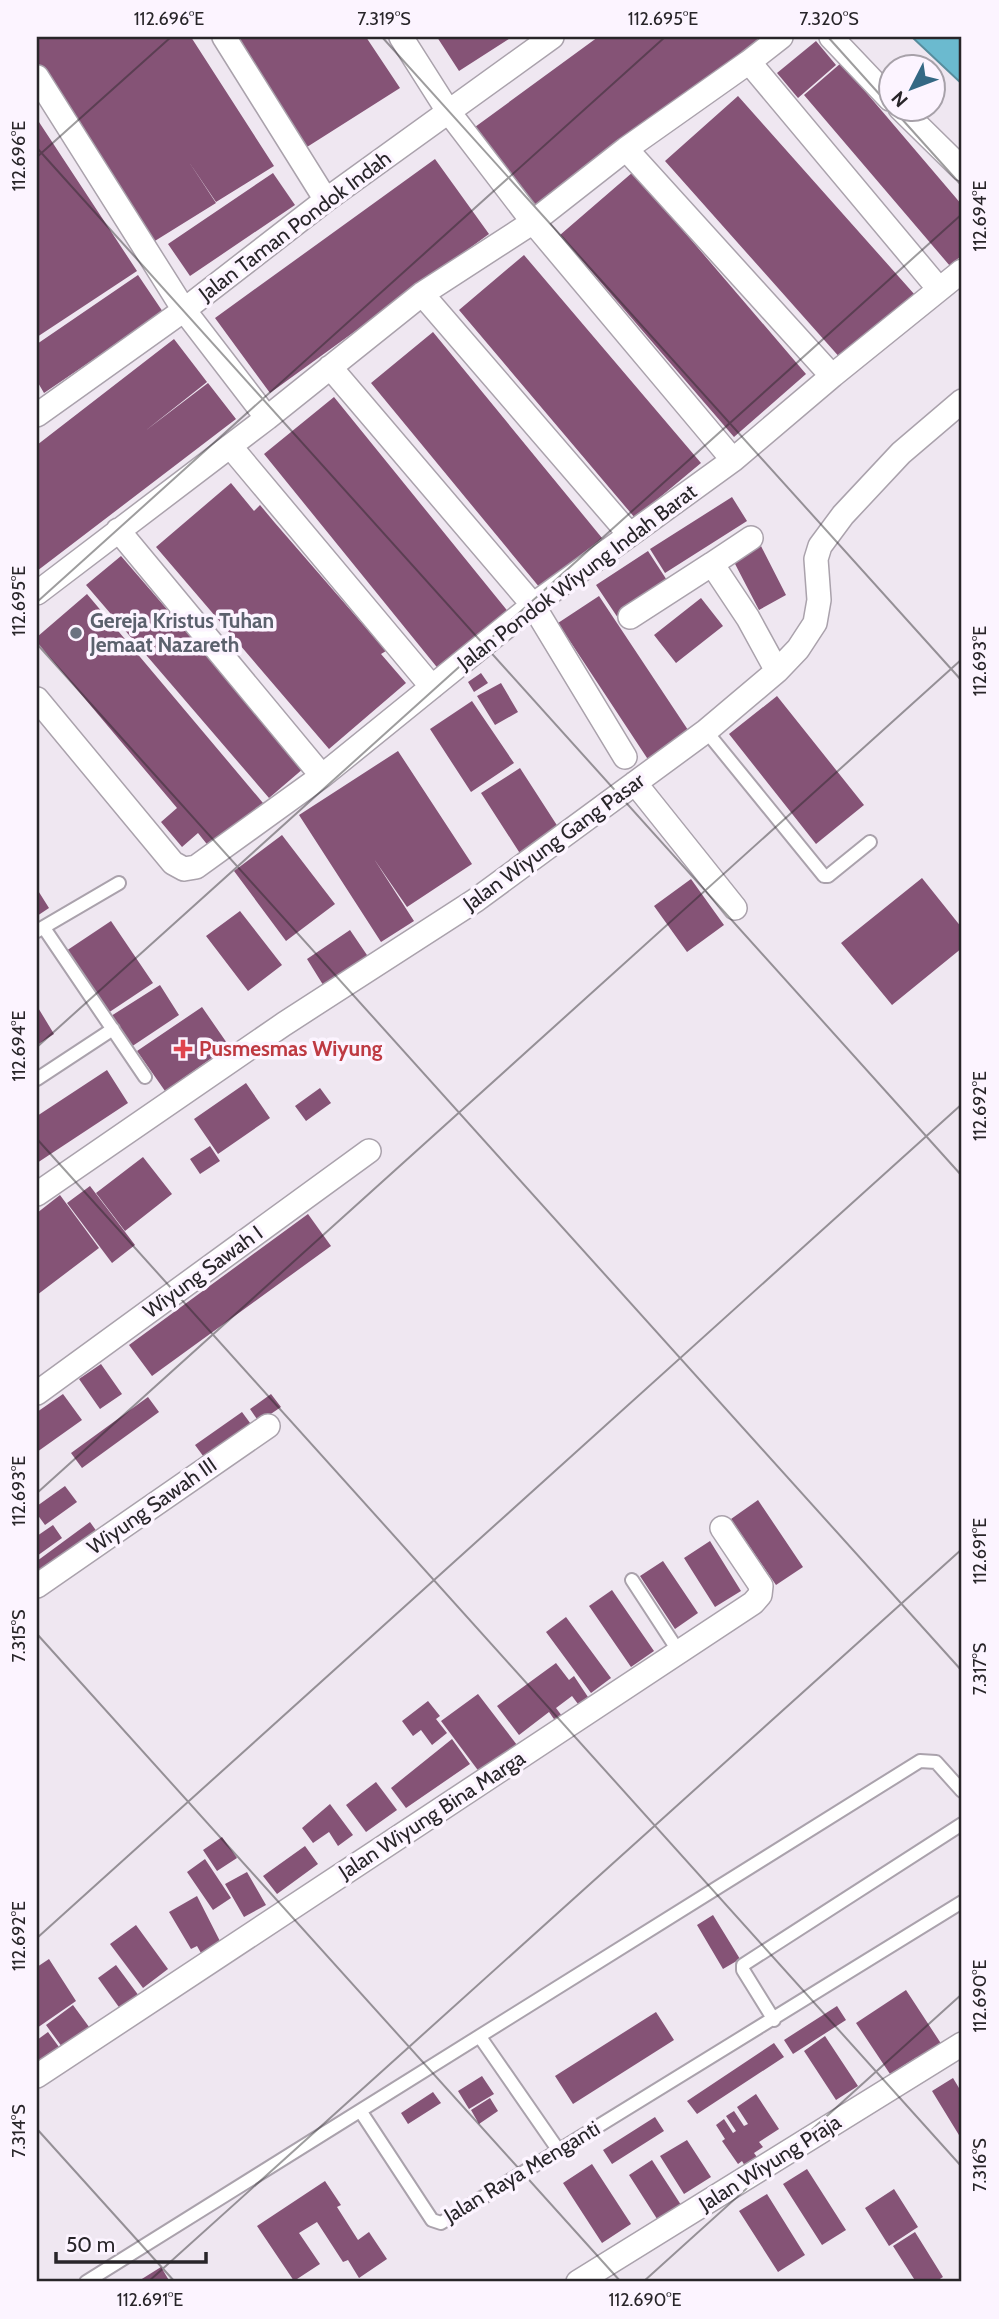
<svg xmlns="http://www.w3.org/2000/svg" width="999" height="2319" font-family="Cabin,sans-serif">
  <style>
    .water { fill: #6bbacf; stroke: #578d9d; stroke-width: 2 }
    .building { fill: #855376 }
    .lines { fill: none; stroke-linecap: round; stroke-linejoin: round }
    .service-casing { stroke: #aaa2ac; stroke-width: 16 }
    .minor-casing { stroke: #aaa2ac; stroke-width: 26 }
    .service { stroke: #fff; stroke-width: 12 }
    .minor { stroke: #fff; stroke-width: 23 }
    .ticks { fill: none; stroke: #282529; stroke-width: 2; stroke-opacity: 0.45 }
    .worship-dot { fill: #6b7280; stroke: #fcf4ff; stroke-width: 2.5 }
    .health-dot { fill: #e0444e; stroke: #fcf4ff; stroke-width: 2.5 }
    .labels { text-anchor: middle; stroke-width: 7; stroke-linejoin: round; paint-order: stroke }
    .street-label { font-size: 21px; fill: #282529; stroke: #fcf4ff }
    .worship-label { font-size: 21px; font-weight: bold; fill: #5b616d; stroke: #fcf4ff; text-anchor: start }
    .health-label { font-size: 21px; font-weight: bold; fill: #be3a42; stroke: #fcf4ff; text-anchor: start }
    .neatline { fill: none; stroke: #282529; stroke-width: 2.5 }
    .ticks-label { font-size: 18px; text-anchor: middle; fill: #282529 }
  </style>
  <rect width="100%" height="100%" fill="#efe7f1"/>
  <!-- water -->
  <path class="water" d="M912,37H962V84Z"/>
  <!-- building -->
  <path class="building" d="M37,37H191L274,166L216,202L189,162L216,203L150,244L37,65Z
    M235,37H366L400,88L307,147Z
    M437,37H512L459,71Z
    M598,37H768L532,209L475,127Z
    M816,41L836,65L798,98L777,73Z
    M841,63L962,205V255L950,266L804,95Z
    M738,96L915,295L842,360L665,161Z
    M37,119L137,271L37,337Z
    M435,159L489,234L270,393L215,318Z
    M633,172L806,374L734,437L560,235Z
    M273,173L295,205L190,276L168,244Z
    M524,255L701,463L635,518L459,310Z
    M138,275L163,312L44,393L37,381V344Z
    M433,332L602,538L540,588L371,383Z
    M174,339L207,382L145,431L208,383L236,419L37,571V445Z
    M334,397L510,614L440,671L264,454Z
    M231,483L254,511L260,505L275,523L386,651L381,654L406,683L329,749L156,547Z
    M732,497L747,521L665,573L650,549Z
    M761,546L786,595L759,610L733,560Z
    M648,551L672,588L620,621L596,585Z
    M121,556L304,768L269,798L86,585Z
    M87,594L263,803L210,848L198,833L182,847L161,822L177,808L37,642V637Z
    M599,596L690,733L649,761L558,623Z
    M701,598L723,626L676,663L654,635Z
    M481,673L488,683L474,692L468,682Z
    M501,683L518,712L495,725L477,696Z
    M777,696L864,805L816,844L729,734Z
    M472,701L514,763L471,792L430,729Z
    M398,751L472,864L407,907L374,859L414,921L381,942L299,815Z
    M520,768L560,830L521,855L481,793Z
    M282,835L335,904L286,941L234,871Z
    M922,878L962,928V948L892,1005L841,943Z
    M691,879L724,925L687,952L654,906Z
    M37,889L49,908L37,916Z
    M240,911L282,965L248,991L206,936Z
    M111,921L153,983L105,1015L63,953Z
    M350,930L369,958L325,988L307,959Z
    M160,985L179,1015L131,1047L111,1016Z
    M37,1006L54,1034L37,1045Z
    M202,1007L229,1046L165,1091L137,1051Z
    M107,1070L128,1103L37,1163V1116Z
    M246,1083L270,1118L218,1154L194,1119Z
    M320,1088L331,1103L306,1121L295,1106Z
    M210,1146L220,1161L200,1174L190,1159Z
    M143,1157L172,1194L125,1231L96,1193Z
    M90,1186L135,1245L112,1263L67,1203Z
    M60,1195L99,1248L37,1295V1213Z
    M308,1214L331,1246L152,1376L129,1345Z
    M101,1364L122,1394L100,1409L79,1379Z
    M63,1394L82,1420L37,1452V1412Z
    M271,1394L281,1407L259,1422L250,1409Z
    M148,1397L159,1412L82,1468L71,1453Z
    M242,1412L256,1431L209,1464L195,1445Z
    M65,1486L77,1502L45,1525L37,1514V1506Z
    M758,1500L803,1567L776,1585L731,1519Z
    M90,1522L100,1536L37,1583V1561Z
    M53,1525L62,1538L37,1556V1536Z
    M710,1541L741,1591L715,1607L684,1558Z
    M663,1561L698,1613L675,1629L640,1576Z
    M612,1590L654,1651L631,1667L589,1606Z
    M566,1617L611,1678L591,1693L546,1632Z
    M556,1663L569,1680L574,1676L588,1697L578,1704L572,1696L556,1708L568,1724L561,1729L549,1712L519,1735L497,1706Z
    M478,1694L517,1745L480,1773L441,1721Z
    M428,1701L440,1716L436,1719L447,1733L432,1745L421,1730L413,1736L402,1721Z
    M452,1739L470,1764L406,1808L391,1788Z
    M376,1782L397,1810L366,1832L346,1805Z
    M330,1804L353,1835L338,1846L329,1832L313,1843L302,1828Z
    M222,1837L237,1858L217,1871L203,1850Z
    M305,1846L318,1864L277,1894L263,1876Z
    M205,1859L231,1898L213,1910L187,1872Z
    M247,1872L266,1905L244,1917L225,1884Z
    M197,1896L224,1949L205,1960L197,1946L191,1949L169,1912Z
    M713,1915L740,1959L723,1969L697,1925Z
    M136,1925L168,1969L143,1988L110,1944Z
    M49,1959L76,2001L37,2028V1967Z
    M116,1965L139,1996L121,2010L98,1978Z
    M906,1990L942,2045L919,2060L917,2057L890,2074L856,2023Z
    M73,2005L92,2031L65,2051L46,2025Z
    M837,2006L846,2020L793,2054L784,2040Z
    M656,2012L674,2040L573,2104L555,2076Z
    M48,2032L59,2047L37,2063V2040Z
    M825,2036L858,2086L836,2100L804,2051Z
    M774,2043L784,2057L697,2114L687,2101Z
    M482,2076L494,2094L469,2109L458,2091Z
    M953,2078L962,2093V2140L932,2091Z
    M433,2092L441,2103L408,2124L401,2113Z
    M756,2094L779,2129L759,2142L763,2147L754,2153L757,2157L745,2166L742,2161L738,2164L722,2141L725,2139L716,2125L724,2119L733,2133L736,2131L726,2116L734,2111L744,2126L748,2124L737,2107Z
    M490,2098L498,2111L479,2124L471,2110Z
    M655,2117L664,2131L612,2164L603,2150Z
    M687,2140L711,2177L684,2194L660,2156Z
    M652,2160L683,2208L659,2222L629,2175Z
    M592,2164L631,2224L602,2243L563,2183Z
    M807,2169L846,2230L822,2245L783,2184Z
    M325,2181L341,2205L337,2207L358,2240L369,2232L387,2259L359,2278L348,2260L343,2262L317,2222L299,2233L320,2264L294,2281L257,2226Z
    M894,2189L918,2227L889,2246L865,2208Z
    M767,2194L805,2255L778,2272L739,2211Z
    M915,2232L943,2277L935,2282H916L893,2246Z
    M161,2267L170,2282H137Z"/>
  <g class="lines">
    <defs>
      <path id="service" d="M706,731L824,876H828L870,842
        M44,928L145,1077
        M37,931L119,883
        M37,1079L113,1029
        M632,1580L679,1652
        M774,2020L743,1970V1965L962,1824
        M480,2037L559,2151
        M361,2112L432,2220L441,2223L962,1902
        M86,2282L920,1761L936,1762L962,1791"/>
      <path id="minor" d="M224,37L326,200
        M401,37L448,111L533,222L733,460
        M831,37L890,99
        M749,62L939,289
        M37,77L184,310L267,418
        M900,108L962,169
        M626,149L832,376
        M422,294L630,535
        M330,367L533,605L625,757
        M37,415L184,310L326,200L552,37
        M230,446L432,687
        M118,530L322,776
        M712,564L751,538
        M37,593L267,418L422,294L533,222L626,149L749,62L781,37
        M630,617L712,564L748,618L777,671
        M37,699L173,863L184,869L196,867L322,776L533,605L733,460L832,376L962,271
        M635,783L735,908
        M37,1194L284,1024L476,900L706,731L777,671L798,649L815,623L819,600L816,559L820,546L843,515L901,453L962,401
        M37,1393L369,1151
        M37,1586L268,1426
        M37,2076L753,1603L760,1595L761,1586L722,1528
        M578,2282L962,2044"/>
    </defs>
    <!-- service casing -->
    <use href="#service" class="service-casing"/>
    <!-- minor casing -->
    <use href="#minor" class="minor-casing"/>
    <!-- service -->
    <use href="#service" class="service"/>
    <!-- minor -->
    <use href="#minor" class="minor"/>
  </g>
  <!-- ticks -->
  <path class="ticks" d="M382,37L962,681M828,37L890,106M892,108L962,186M37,148L962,1176M37,157L171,37M37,602L665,37M37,644L962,1671M37,1047L962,214M37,1139L962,2167M37,1493L962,659M37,1634L621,2282M37,1938L962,1104M37,2129L175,2282M148,2282L962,1549M643,2282L962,1994"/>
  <!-- markers -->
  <circle class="worship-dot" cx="76" cy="633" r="7"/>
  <path class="health-dot" d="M179.5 1038.5h7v7h7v7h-7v7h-7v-7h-7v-7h7z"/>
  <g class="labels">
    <!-- street labels -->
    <g class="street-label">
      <text transform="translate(295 226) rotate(-37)" y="7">Jalan Taman Pondok Indah</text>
      <text transform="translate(577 577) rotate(-37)" y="7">Jalan Pondok Wiyung Indah Barat</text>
      <text transform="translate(554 842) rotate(-36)" y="7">Jalan Wiyung Gang Pasar</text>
      <text transform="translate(203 1272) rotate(-36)" y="7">Wiyung Sawah I</text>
      <text transform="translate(152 1506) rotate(-35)" y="7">Wiyung Sawah III</text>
      <text transform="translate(432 1815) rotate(-33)" y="7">Jalan Wiyung Bina Marga</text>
      <text transform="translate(770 2163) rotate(-32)" y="7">Jalan Wiyung Praja</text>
      <text transform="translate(522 2172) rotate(-31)" y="7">Jalan Raya Menganti</text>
    </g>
    <!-- worship labels -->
    <g class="worship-label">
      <text x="90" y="628">Gereja Kristus Tuhan<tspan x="90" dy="24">Jemaat Nazareth</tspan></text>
    </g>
    <!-- health labels -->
    <g class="health-label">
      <text x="199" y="1056">Pusmesmas Wiyung</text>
    </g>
  </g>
  <!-- border -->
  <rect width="999" height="2319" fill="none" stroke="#fcf4ff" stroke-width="77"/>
  <!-- north arrow -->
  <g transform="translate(912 88) rotate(228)"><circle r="33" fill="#fcf4ff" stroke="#a7a1a9" stroke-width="2"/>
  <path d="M0-5L12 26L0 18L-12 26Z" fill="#346884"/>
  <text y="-10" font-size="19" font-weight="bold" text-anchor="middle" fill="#282529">N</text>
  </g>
  <!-- scale -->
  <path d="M56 2252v10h150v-10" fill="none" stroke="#282529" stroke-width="3.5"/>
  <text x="66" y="2252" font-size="21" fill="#282529" stroke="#fcf4ff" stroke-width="5" paint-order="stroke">50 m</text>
  <rect x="38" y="38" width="922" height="2242" class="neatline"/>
  <g class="ticks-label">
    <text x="169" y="25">112.696°E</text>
    <text x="384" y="25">7.319°S</text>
    <text x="663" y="25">112.695°E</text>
    <text x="829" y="25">7.320°S</text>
    <text transform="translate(19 156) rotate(-90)" y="6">112.696°E</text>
    <text transform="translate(980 216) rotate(-90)" y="6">112.694°E</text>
    <text transform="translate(19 601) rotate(-90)" y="6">112.695°E</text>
    <text transform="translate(980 661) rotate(-90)" y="6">112.693°E</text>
    <text transform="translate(19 1046) rotate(-90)" y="6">112.694°E</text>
    <text transform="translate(980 1106) rotate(-90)" y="6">112.692°E</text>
    <text transform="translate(19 1491) rotate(-90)" y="6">112.693°E</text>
    <text transform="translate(980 1551) rotate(-90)" y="6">112.691°E</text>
    <text transform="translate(19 1636) rotate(-90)" y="6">7.315°S</text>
    <text transform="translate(980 1669) rotate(-90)" y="6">7.317°S</text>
    <text transform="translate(19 1936) rotate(-90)" y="6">112.692°E</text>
    <text transform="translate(980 1996) rotate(-90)" y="6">112.690°E</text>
    <text transform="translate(19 2131) rotate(-90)" y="6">7.314°S</text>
    <text transform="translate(980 2165) rotate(-90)" y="6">7.316°S</text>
    <text x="150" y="2306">112.691°E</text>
    <text x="645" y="2306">112.690°E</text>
  </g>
</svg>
